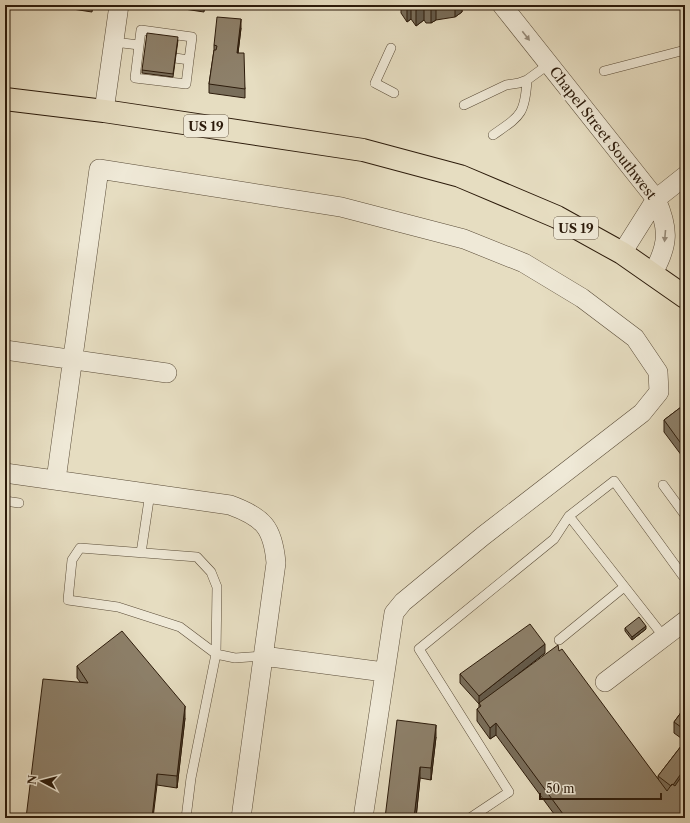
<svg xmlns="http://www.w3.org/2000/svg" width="690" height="823" font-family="'Libre Caslon Text',serif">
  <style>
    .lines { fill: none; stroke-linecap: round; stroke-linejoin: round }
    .lane-casing { stroke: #5a4c38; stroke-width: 10 }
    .street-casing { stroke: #5a4c38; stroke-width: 20 }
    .primary-casing { stroke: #2c1b0b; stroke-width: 24 }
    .lane { stroke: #efe9d7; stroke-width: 9 }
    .street { stroke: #efe9d7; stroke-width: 19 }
    .primary { stroke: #e6ddc1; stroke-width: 22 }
    .wall { fill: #796e5b; stroke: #2c1b0b }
    .shaded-wall { fill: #635a4a; stroke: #2c1b0b }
    .building { fill: #8d806a; stroke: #2c1b0b }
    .oneway { fill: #978c7b }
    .labels { text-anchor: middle; stroke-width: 4; stroke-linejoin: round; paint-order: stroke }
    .shield { fill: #efe9d7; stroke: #665948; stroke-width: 1 }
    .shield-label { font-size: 13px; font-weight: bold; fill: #2c1b0b }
    .street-label { font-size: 14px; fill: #2c1b0b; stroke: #efe9d7 }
  </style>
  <rect width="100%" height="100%" fill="#e6ddc1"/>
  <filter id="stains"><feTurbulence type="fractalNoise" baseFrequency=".005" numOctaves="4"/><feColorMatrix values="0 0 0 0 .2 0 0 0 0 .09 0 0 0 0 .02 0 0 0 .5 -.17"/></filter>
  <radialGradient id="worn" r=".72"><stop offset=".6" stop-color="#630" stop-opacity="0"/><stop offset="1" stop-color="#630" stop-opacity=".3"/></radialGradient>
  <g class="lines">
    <defs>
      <path id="lane" d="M114,42L139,45
        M391,48L375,83L394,93
        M175,58L189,60L186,84L135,78L141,30L192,37L189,60
        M604,71L685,50
        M464,105L506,85L519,83L527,80L549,64
        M493,135C520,116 525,115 527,80
        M663,485L685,515
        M5,501L19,503
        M141,553L150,493
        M664,637L569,516L614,481L683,576L685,574
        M559,640L624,587
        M186,818L191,778L216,654L217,587L211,572L197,557L80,548L72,560L68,600L118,607L180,627L216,654L235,658L263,656
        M470,818L509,792L419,649L554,539L569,516"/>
      <path id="street" d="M502,5L656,199C669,229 669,244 653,273
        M104,111L119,5
        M622,253L656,199L685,176
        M5,350L167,373
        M5,473L230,505C263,517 273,527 276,563L241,818
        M56,480L99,169L341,207L464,239L524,263L582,298L635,338L658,372L659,392L642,413L483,536L403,602L394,613L363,818
        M263,656L384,672
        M605,682L685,621"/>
      <path id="primary" d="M5,99L104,111L363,150L460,176L557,217L622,253L685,297"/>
    </defs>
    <!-- lane casing -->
    <use href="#lane" class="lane-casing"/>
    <!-- street casing -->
    <use href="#street" class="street-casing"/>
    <!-- primary casing -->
    <use href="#primary" class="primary-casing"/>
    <!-- lane -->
    <use href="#lane" class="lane"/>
    <!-- street -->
    <use href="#street" class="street"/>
    <!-- primary -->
    <use href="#primary" class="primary"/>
  </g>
  <!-- wall -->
  <path class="wall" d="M66,5H93L92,12L66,8Z
    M171,5H205L204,12L171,7Z
    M401,5H462V12L455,17L436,20L431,23H426L424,20L416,26L411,19L407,22L401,13Z
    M241,28L238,53L245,89V98L209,93V84L214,50V45Z
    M178,40L173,77L142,73V70Z
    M685,200V227L681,222V213L683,211V202Z
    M685,404V460L664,432V420Z
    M625,628L646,629L632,640L625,631Z
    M559,651L658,779V776L685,741L674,733V722L685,707V818H557L496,735L490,739L477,721V709L479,708V704L460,683V674L545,653L510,680Z
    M77,666L185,718L177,788L157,785L77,678Z
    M436,737L431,780L420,778L416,818H385Z"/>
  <!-- shaded-wall -->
  <path class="shaded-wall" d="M408,5H411V19L407,22V6Z
    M422,5H424V20L416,26V10Z
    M434,5H436V20L431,23V7Z
    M455,5H462V12L455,17Z
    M241,19V28L237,61V53Z
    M646,626V629L632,640V637Z
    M545,644V653L480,704L479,703V704V696Z
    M185,706V718L177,788V776Z
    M496,723V735L490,739V728Z
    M436,725V737L431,780V768Z
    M420,767V778L416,818H414Z
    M685,768V774L672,792V786Z
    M157,774V785L153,818H152Z"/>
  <!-- building -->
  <path class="building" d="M197,5H204V6Z
    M413,5H422L416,10Z
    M425,5H434L431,7L426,6Z
    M217,17L241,19L237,53H244L245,89L209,84L214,50H216L217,46L214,45Z
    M147,33L178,37L173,74L142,70Z
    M685,209V218L681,213Z
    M685,404V449L664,420Z
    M639,617L646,626L632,637L625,628Z
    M530,624L545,644L479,696L460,674Z
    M122,631L185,706L177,776L157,774L152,818H26L43,679L88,683L77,666Z
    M558,645L559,651L562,649L667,791L672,784L675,786L685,771V818H558L563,814L496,723L490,728L477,709L481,706L479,703Z
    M685,707V730L674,722Z
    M397,720L436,725L431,768L420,767L414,818H385Z
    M685,741V768L673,785L672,784L671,786L658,776Z"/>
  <!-- one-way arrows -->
  <defs><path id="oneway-solid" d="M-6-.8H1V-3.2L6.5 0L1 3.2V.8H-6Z"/></defs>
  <g class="oneway">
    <use href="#oneway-solid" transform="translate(526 36) rotate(52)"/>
    <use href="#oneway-solid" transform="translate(665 236) rotate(95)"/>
  </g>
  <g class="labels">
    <!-- shield labels -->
    <g class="shield">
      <rect x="184" y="115" width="44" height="22" rx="3"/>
      <rect x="554" y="217" width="44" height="22" rx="3"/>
    </g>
    <g class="shield-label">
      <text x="206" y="131">US 19</text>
      <text x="576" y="233">US 19</text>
    </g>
    <!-- street labels -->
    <g class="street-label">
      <text transform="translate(603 133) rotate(52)" y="5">Chapel Street Southwest</text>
    </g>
  </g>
  <!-- margin -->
  <rect width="690" height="823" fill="none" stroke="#e6ddc1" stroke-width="20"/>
  <rect x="6" y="6" width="678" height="811" fill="none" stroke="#2c1b0b" stroke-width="2"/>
  <rect x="10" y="10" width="670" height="803" fill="none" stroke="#2c1b0b"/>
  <!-- north arrow -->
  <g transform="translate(42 781) rotate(277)" stroke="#efe9d7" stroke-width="3" paint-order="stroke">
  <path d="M0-3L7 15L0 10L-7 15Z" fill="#2c1b0b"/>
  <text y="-6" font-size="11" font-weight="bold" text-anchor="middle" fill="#2c1b0b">N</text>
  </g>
  <!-- scale -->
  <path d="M540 793v6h121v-6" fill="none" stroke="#2c1b0b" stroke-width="2"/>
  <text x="546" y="793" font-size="12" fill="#2c1b0b" stroke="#efe9d7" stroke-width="3" paint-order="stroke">50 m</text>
  <rect width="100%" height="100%" filter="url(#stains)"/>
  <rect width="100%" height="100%" fill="url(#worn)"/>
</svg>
